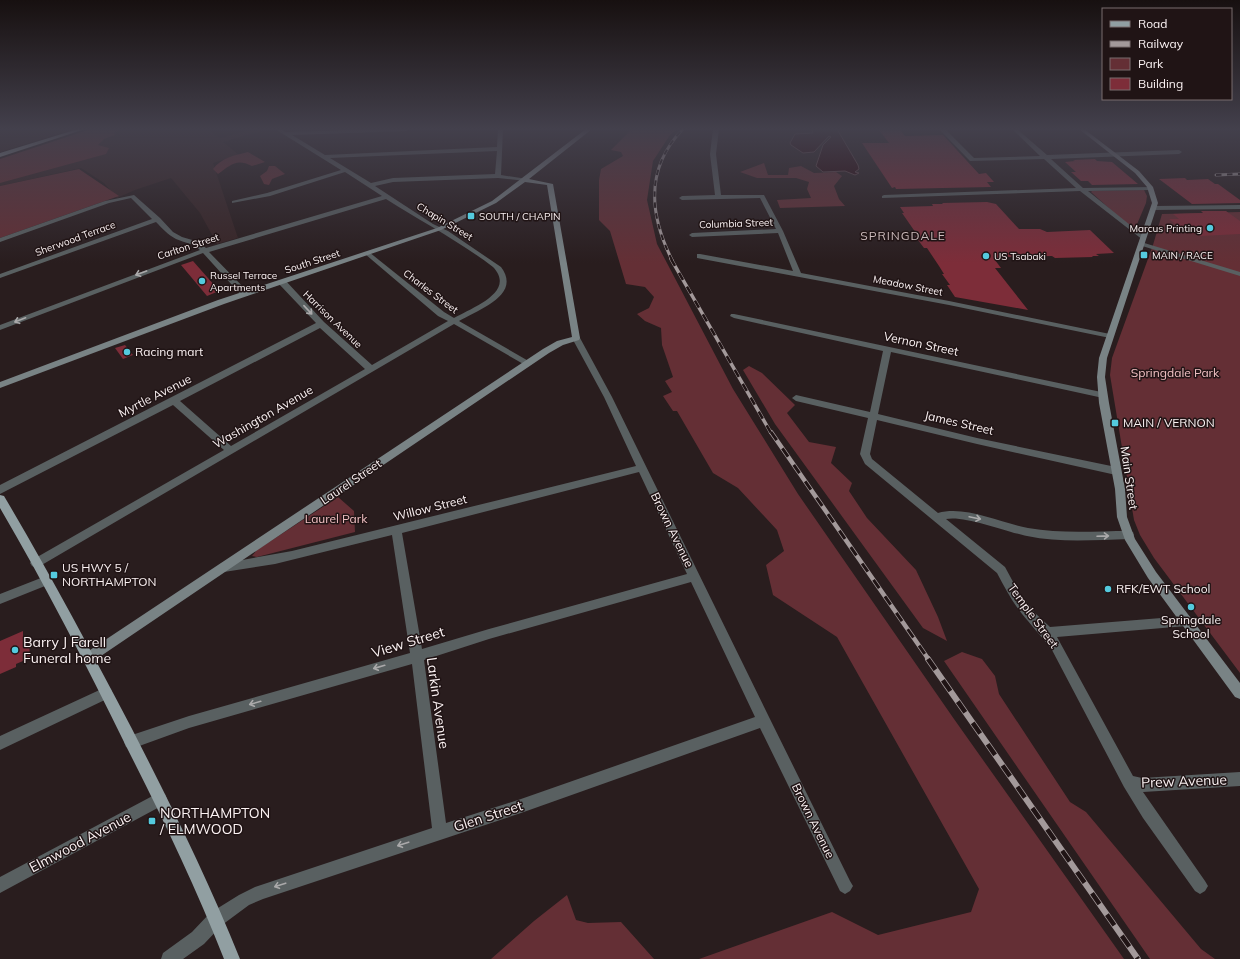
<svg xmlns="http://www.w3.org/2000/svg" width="1240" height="959" font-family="Mulish,sans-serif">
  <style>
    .built { fill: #372425 }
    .green { fill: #642f35 }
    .water { fill: #260007; stroke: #66494e }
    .building { fill: #7d2d39 }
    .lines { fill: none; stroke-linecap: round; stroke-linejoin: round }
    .street { fill: #596061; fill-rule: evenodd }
    .secondary { fill: #798385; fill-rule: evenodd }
    .primary { fill: #919fa2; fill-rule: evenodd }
    .rail-far3-casing { stroke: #a3999a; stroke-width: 3 }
    .rail-far2-casing { stroke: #a3999a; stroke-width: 3.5 }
    .rail-far1-casing { stroke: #a3999a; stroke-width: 4.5 }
    .rail-casing { stroke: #a3999a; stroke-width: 6 }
    .rail-far3 { stroke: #201415; stroke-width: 2; stroke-dasharray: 5.5; stroke-linecap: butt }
    .rail-far2 { stroke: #201415; stroke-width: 2.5; stroke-dasharray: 8; stroke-linecap: butt }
    .rail-far1 { stroke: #201415; stroke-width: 3; stroke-dasharray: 10; stroke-linecap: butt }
    .rail { stroke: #201415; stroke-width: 4.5; stroke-dasharray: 13; stroke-linecap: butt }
    .oneway { stroke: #aaa9aa }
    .poi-dot { fill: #54cade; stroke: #201415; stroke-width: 1.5 }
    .labels { text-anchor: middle; stroke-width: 3; stroke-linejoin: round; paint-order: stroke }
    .far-poi-label { font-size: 10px; fill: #fbf2f3; stroke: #201415; text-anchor: start }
    .far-street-label { font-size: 10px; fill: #fbf2f3; stroke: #201415 }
    .far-quarter-label { font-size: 12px; letter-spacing: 1px; fill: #ccbbbc; stroke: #201415 }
    .street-label { font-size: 12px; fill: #fbf2f3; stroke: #201415 }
    .poi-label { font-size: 12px; fill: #fbf2f3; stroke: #201415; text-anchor: start }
    .park-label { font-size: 12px; fill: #f1c0c3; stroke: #201415 }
    .near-poi-label { font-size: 14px; fill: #fbf2f3; stroke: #201415; text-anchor: start }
    .near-street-label { font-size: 14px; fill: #fbf2f3; stroke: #201415 }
  </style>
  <rect width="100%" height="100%" fill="#291d1e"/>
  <!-- built -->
  <path class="built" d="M0,129H74L0,152Z
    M90,129H208L220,138L252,129H268L223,142L239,155L213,163L238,238L217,244L200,213L171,178L135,190L117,198L104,183L81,168L0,186V160L60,141Z"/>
  <!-- green -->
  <path class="green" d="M91,129H144L120,130L114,133L115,135L104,139L98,145L109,148L106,154L0,183V159Z
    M632,129H678L670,135L653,161L647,200L657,244L733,389L798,494L954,719L1124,959H699L832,912L878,935L971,912L979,889L837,637L773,595L766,565L784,551L777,530L738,488L713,473L677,411H673L663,396L672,392L665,381L673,377L662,345L661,328L645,321L637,314L649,308L654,297L645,287L626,284L610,231L599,220V180L601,169L623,156L621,152L611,150Z
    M248,152L265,162L252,166C236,158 231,165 218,174L213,169C221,158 235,155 248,152Z
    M764,163L768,175H788L789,168L801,166L814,173L836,172L842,176L834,186L839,199L845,206L780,208L777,200L811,198L807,189L809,182L796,178H757L740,172Z
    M269,166H275L285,174L272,179L269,185L264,184L260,176L267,171Z
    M79,169L119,196L0,238V186Z
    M1144,190L1147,196L1146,203L1135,229L1131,228L1091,192L1092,191Z
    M1240,212V673L1154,558L1140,535L1134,520L1110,375L1112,358L1153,245L1162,214Z
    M749,366L762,373L795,405L787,413L809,442L836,447L831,463L852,483L849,491L867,518L916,570L938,617L947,641L923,628L775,424L743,370Z
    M338,497L354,511L355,532L257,557L252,556L257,550Z
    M962,652L982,659L995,676L999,694L1070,802L1086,812L1201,949L1215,959H1150L944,661Z
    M567,895L576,920L588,923L621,922L654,959H491L534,921Z"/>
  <!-- water -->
  <path class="water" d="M812,129H837L858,165L859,169L855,172L859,173L855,175L845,171L823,172L816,166L823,145L831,137L829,136L814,152L803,153L791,145L790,143L795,134L813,133Z"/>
  <!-- building -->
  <path class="building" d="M879,130H900L905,136L943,135L979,174L986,173L994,182H987L991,187L896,189L895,187L892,188L862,143H889Z
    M1095,159L1097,161L1112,162L1138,184L1092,185L1088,181H1081L1071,172H1076L1065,162L1075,161L1073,160Z
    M1185,178L1187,180L1208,179L1215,184H1218L1240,200V203L1192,204L1159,179Z
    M987,202L996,204L1019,229H1040L1047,232L1090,230L1114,253L1096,254L1099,256H1092L1093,257L1055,258L1052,256L1004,257L1005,259L995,260L1001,268H995L1028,310L955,297L947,285H950L942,274H944L939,266L927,248H924L915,236H918L902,213H904L900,207L933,206L932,204H943L942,203Z
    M1201,211H1226L1240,221V234L1200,236L1198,234H1188L1169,219H1179L1173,214L1203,213Z
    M193,261L215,286L219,291L207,296L181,265Z
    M125,345L133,355L123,359L115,348Z
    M23,631V643L29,641L30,658L16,664V667L0,674V641Z"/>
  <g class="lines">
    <!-- street -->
    <path class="street" d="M275,129H280L286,132L379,129H410L407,131L292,135L325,155L497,147L498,129H503L501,175L527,179V181L498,178L393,182L375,186L433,224L448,231L501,267C522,295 479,309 459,321L532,363L531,365H525L454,324L40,566L36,568L32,566L30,563L32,560L224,450L173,405L0,494V485L316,323L279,284V280H285L324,322L372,365L448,321L438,316L365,254V252H369L444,312L454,318C471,308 517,292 493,267C459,241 422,222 386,199L209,252L248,292V296H242L203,253L0,330V325L200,250C193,243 185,243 176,239C168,235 162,228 156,222L0,278V274L152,219L131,198L109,203L0,242V238L105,201L134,195L160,218L173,232L182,237L199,242L206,248L382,196L345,172L270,196L232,203V201L267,193L341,170ZM497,151L495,174L393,178L371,183L330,158ZM320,328L365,369L231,446L180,401Z
      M713,129H719L716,154L721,195H764L783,231L801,273L949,301L1110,334L1114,336L1110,338L949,305L697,258V254H700L793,271L778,233L692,237L689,235L692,233L776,229L760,198L682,200L679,198L682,196L715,195L710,154Z
      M939,129H945L974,158L1040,156L1012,129H1017L1047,155L1179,150L1182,152L1179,154L1051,159L1083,188L1152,187V189L1150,190L1088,191L1145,237V239L1143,240L1080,191L882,198V196L884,195L1076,188L1044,159L970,161Z
      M1240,205V209L1154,210L1151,208L1154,206Z
      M1141,242L1240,272V276L1139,245V243Z
      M731,314H734L1106,393L1107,395L1103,398L891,352L878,414L977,438L1116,467L1119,468L1121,471L1119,474L1116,475L977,444L877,420L870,454L872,459L938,513C965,505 1001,523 1028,528C1061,534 1095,531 1129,531L1133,532L1134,535L1133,538L1129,539C1095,540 1060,543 1027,536C1007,532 964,515 946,519L1005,567L1018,591L1036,614L1050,627L1186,616L1190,617L1192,621L1190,625L1186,626L1057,637L1133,776L1142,778L1240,772V786L1143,792L1205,881L1208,886L1205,891L1200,894L1195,891L1143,818L1124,787L1052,650C1044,639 1036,631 1028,621C1015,607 1006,590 997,573L865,464L860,454L868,418L796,401L792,398L796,395L870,412L883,351L734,318L730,316Z
      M573,336H579L580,338L612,397L768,715L850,881L853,886L850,891L845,894L840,891L760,728L521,813L263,899L249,905L222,925L204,944L183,959H161L163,953L192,932L210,913L239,895L255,887L432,828L412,664L189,728L131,749L126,747L124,742L126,737L189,716L410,653L392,535L275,564L224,572L220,570L218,567L220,564L292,551L636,466L604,397L572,338ZM639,472L687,574L489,629L422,649L402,533ZM691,582L755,717L521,799L446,823L424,660L489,639Z
      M46,576L50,578L52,581L50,584L0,604V594Z
      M106,687L111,689L112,693L111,697L0,750V736Z
      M160,792L165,794L167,799L165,804L0,893V877Z"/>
    <!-- secondary -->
    <path class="secondary" d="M586,129H592L529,179L553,184L580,338L579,340L563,345L549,353L92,662L88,664L84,662L82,658L84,654L543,349L557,341L572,337L547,185L525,182L496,203L441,230L224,304L0,388V382L218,300L437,228L492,201Z
      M1079,129H1084L1139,171L1153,187L1158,203L1107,358L1105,377L1109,403L1125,489L1127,517L1135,539L1156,572L1240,683V699L1235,697L1148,578L1125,540L1117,517L1115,489L1099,403L1097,377L1099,358L1152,203L1147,187L1135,173Z"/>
    <!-- primary -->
    <path class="primary" d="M78,129H85L0,157V153Z
      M0,495L4,496C49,572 90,649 131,727C170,803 208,879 240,959H224C195,885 161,815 125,744C86,664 45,585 0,508Z"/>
    <defs>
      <path id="rail-far3" d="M1216,175L1240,174
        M672,260C649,214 645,168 683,129"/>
      <path id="rail-far2" d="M671,259L771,433"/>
      <path id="rail-far1" d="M771,432L929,660"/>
      <path id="rail" d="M928,659L1138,959"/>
    </defs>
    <!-- rail-far3 casing -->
    <use href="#rail-far3" class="rail-far3-casing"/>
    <!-- rail-far2 casing -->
    <use href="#rail-far2" class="rail-far2-casing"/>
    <!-- rail-far1 casing -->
    <use href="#rail-far1" class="rail-far1-casing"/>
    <!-- rail casing -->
    <use href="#rail" class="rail-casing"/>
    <!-- rail-far3 -->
    <use href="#rail-far3" class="rail-far3"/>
    <!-- rail-far2 -->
    <use href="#rail-far2" class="rail-far2"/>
    <!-- rail-far1 -->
    <use href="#rail-far1" class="rail-far1"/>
    <!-- rail -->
    <use href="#rail" class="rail"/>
  </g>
  <!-- one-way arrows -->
  <defs><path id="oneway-shaft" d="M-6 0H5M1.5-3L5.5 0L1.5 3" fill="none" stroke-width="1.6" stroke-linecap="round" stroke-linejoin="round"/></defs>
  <g class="oneway">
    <use href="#oneway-shaft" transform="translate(141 273) rotate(160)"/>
    <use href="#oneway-shaft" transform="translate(308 310) rotate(47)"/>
    <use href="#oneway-shaft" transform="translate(20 320) rotate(159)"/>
    <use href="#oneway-shaft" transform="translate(975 518) rotate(12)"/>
    <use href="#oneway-shaft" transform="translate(1103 536) rotate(-2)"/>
    <use href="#oneway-shaft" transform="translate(379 667) rotate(164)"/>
    <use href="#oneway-shaft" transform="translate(255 703) rotate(164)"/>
    <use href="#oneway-shaft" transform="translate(403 844) rotate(162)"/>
    <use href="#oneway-shaft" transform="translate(280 885) rotate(162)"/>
  </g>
  <!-- sky -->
  <linearGradient id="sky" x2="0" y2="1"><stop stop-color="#171010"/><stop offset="0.49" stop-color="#43404c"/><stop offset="1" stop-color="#43404c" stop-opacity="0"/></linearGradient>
  <rect width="1240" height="263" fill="url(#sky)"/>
  <!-- markers -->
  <g class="poi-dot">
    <rect x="467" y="212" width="8" height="8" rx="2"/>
    <circle cx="1210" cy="228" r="4"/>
    <rect x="1140" y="251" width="8" height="8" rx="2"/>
    <circle cx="986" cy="256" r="4"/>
    <circle cx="202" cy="281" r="4"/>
    <circle cx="127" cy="352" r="4"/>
    <rect x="1111" y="419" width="8" height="8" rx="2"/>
    <rect x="50" y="571" width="8" height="8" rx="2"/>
    <circle cx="1108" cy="589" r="4"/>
    <circle cx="1191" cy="607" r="4"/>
    <circle cx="15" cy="650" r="4"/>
    <rect x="148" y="817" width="8" height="8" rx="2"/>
  </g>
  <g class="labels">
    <!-- far-poi labels -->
    <g class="far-poi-label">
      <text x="479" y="220">SOUTH / CHAPIN</text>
      <text x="1202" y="232" text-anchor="end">Marcus Printing</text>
      <text x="1152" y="259">MAIN / RACE</text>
      <text x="994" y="260">US Tsabaki</text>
      <text x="210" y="279">Russel Terrace<tspan x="210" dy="12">Apartments</tspan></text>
    </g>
    <!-- far-street labels -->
    <g class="far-street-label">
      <text transform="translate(445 221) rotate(31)" y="4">Chapin Street</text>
      <text transform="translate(736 223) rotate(-2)" y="4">Columbia Street</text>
      <text transform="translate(75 238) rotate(-20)" y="4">Sherwood Terrace</text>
      <text transform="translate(188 246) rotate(-18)" y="4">Carlton Street</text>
      <text transform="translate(312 261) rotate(-18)" y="4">South Street</text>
      <text transform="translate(908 285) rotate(11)" y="4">Meadow Street</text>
      <text transform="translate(431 291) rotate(37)" y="4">Charles Street</text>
      <text transform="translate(333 319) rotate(44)" y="4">Harrison Avenue</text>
    </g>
    <!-- far-quarter labels -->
    <g class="far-quarter-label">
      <text x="903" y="240">SPRINGDALE</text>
    </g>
    <!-- street labels -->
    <g class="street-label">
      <text transform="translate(921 344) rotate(12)" y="4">Vernon Street</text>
      <text transform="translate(155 396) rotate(-27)" y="4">Myrtle Avenue</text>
      <text transform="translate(263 417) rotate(-30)" y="4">Washington Avenue</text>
      <text transform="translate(959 423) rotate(13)" y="4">James Street</text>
      <text transform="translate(1129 478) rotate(82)" y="4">Main Street</text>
      <text transform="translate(351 482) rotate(-34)" y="4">Laurel Street</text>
      <text transform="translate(430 508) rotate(-14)" y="4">Willow Street</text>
      <text transform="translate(672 530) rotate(64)" y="4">Brown Avenue</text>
      <text transform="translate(1033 616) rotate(54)" y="4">Temple Street</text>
      <text transform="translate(813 821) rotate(64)" y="4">Brown Avenue</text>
    </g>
    <!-- poi labels -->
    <g class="poi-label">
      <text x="135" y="356">Racing mart</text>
      <text x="1123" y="427">MAIN / VERNON</text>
      <text x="62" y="572">US HWY 5 /<tspan x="62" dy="14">NORTHAMPTON</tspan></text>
      <text x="1116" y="593">RFK/EWT School</text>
      <text x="1191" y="624" text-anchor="middle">Springdale<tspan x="1191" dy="14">School</tspan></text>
    </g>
    <!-- park labels -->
    <g class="park-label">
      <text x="1175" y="377">Springdale Park</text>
      <text x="336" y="523">Laurel Park</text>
    </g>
    <!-- near-poi labels -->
    <g class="near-poi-label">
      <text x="23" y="647">Barry J Farell<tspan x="23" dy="16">Funeral home</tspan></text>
      <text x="160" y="818">NORTHAMPTON<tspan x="160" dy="16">/ ELMWOOD</tspan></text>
    </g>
    <!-- near-street labels -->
    <g class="near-street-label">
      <text transform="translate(408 642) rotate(-17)" y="5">View Street</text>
      <text transform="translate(438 703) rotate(82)" y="5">Larkin Avenue</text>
      <text transform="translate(1184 781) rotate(-2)" y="5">Prew Avenue</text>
      <text transform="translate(488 816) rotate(-18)" y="5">Glen Street</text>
      <text transform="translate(80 842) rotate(-28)" y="5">Elmwood Avenue</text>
    </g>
  </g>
  <!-- legend -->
  <rect x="1102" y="8" width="130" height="92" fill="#201415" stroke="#786d6e"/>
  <rect x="1110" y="21" width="20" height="6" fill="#919fa2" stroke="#786d6e"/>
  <text x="1138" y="28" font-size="12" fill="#fbf2f3">Road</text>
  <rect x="1110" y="41" width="20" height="6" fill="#a3999a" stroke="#786d6e"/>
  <text x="1138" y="48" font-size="12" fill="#fbf2f3">Railway</text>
  <rect x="1110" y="58" width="20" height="12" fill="#642f35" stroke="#786d6e"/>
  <text x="1138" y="68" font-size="12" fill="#fbf2f3">Park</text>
  <rect x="1110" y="78" width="20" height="12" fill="#7d2d39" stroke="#786d6e"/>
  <text x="1138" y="88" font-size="12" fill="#fbf2f3">Building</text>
</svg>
